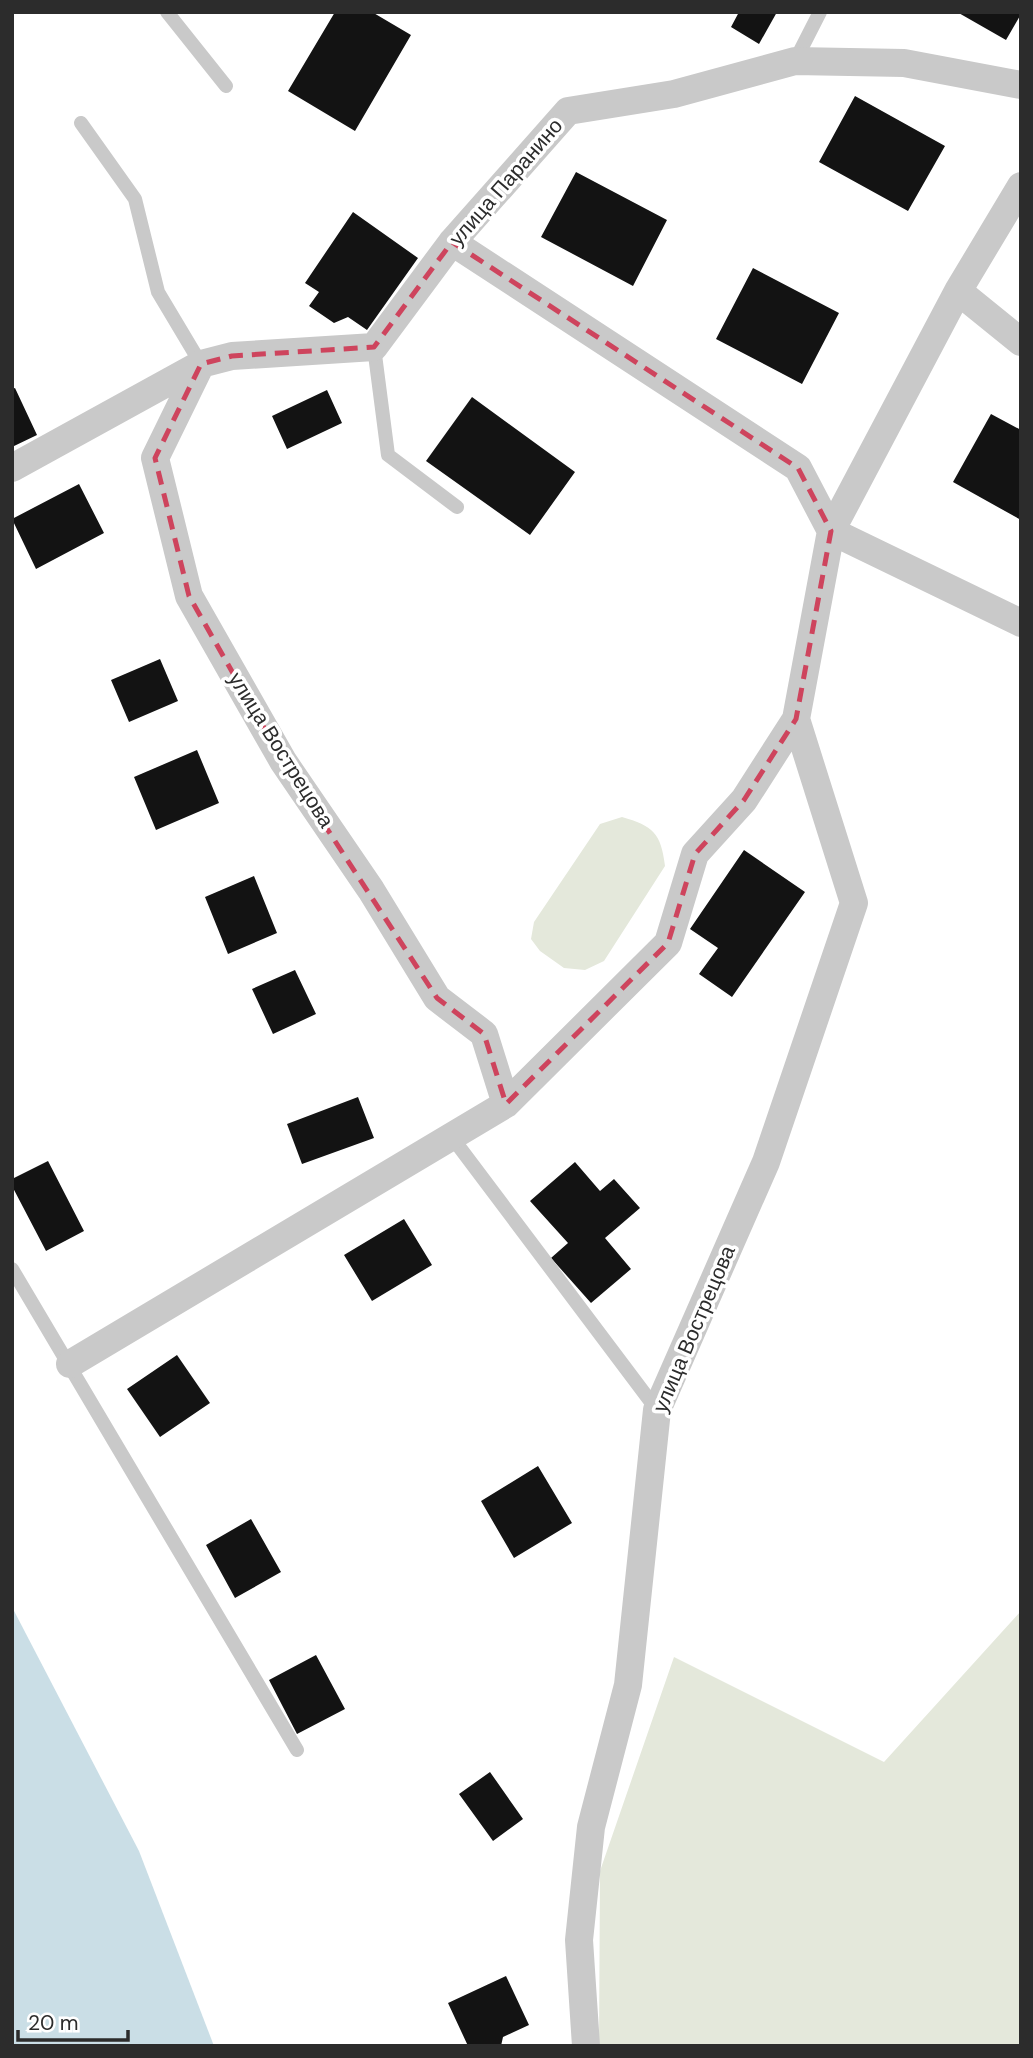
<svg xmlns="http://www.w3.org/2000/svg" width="1033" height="2058" font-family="'DM Sans',sans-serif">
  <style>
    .green { fill: #e4e8db }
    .water { fill: #cadee6 }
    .building { fill: #131313 }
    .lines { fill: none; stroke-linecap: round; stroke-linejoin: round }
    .service { stroke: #c9c9c9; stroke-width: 14 }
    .minor { stroke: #c9c9c9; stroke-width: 28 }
    .marked { fill: none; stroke: #ce445d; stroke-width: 5; stroke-dasharray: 14 9; stroke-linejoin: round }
    .labels { text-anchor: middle; stroke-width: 7; stroke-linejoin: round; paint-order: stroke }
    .street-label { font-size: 21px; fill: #2c2c2c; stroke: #fff }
  </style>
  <rect width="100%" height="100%" fill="#fff"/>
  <!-- green -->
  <path class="green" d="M622,817C653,826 661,833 665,866L604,961L585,970L564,968L540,951L531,939L534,922L600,824Z
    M1021,1611V2046H599L600,1871L674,1657L884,1762Z"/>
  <!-- water -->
  <path class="water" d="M12,1607L139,1851L214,2046H12Z"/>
  <!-- building -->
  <path class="building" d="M335,12H372L411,35L355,131L288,91Z
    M739,12H777L759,44L731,27Z
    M957,12H1021V14L1006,40Z
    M855,96L945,146L908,211L819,162Z
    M576,172L667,220L633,286L541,237Z
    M353,212L418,258L367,330L348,317L334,323L309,306L319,292L305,283Z
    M753,268L839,313L802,384L716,339Z
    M15,388L37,435L12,447V389Z
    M327,390L342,423L287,449L272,416Z
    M472,397L575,472L530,535L426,461Z
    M991,414L1021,430V520L953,482Z
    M79,484L104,533L36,569L12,519Z
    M160,659L178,701L129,722L111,680Z
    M197,750L219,803L156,830L134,777Z
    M744,850L805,892L732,997L699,974L718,948L690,929Z
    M254,876L277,933L228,954L205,897Z
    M295,970L316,1014L273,1034L252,989Z
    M358,1097L374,1138L302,1164L287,1124Z
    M48,1161L84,1231L46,1251L12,1186V1179Z
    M575,1162L600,1191L614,1179L640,1208L605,1238L631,1269L591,1303L551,1258L568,1243L530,1201Z
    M404,1219L432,1265L372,1301L344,1255Z
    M177,1355L210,1403L160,1437L127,1389Z
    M538,1466L572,1523L514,1558L481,1501Z
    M251,1519L281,1572L235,1598L206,1545Z
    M316,1655L345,1709L297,1734L269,1680Z
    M490,1772L523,1819L493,1841L459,1794Z
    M506,1976L529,2025L503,2037L501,2046H468L448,2003Z"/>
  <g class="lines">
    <!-- service -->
    <path class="service" d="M167,12L226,86
      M795,61L820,12
      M81,123L135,199L158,292L201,364
      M374,347L388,455L457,507
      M451,1136L657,1410
      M12,1269L297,1750"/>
    <!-- minor -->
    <path class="minor" d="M452,242L798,468L831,531L1021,623
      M958,291L1021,342
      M201,364L155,458L189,596L283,761L371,890L437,998L484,1034L506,1104
      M12,468L201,364L232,356L374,347L452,242L568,111L674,94L795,61L904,63L1021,85
      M70,1364L506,1104L668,943L695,854L744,800L796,719L831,531L958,291L1021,186
      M586,2046L579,1940L591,1827L628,1685L657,1410L766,1162L854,903L796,719"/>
  </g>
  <!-- marked area -->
  <path class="marked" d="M452,242L798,468L831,531L796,719L744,800L695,854L668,943L506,1104L484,1034L437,998L283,761L189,596L155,458L201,364L232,356L374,347Z"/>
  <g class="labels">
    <!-- street labels -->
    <g class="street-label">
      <text transform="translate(506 182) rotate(-49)" y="7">улица Паранино</text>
      <text transform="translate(281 750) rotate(58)" y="7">улица Вострецова</text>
      <text transform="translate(694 1329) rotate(-67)" y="7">улица Вострецова</text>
    </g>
  </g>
  <!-- border -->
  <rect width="1033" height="2058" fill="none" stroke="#2c2c2c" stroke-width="28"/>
  <!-- scale -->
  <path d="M18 2030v10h110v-10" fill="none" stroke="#2c2c2c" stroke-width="3.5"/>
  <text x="28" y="2030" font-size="21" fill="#2c2c2c" stroke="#ffffff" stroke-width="5" paint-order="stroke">20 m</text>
</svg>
